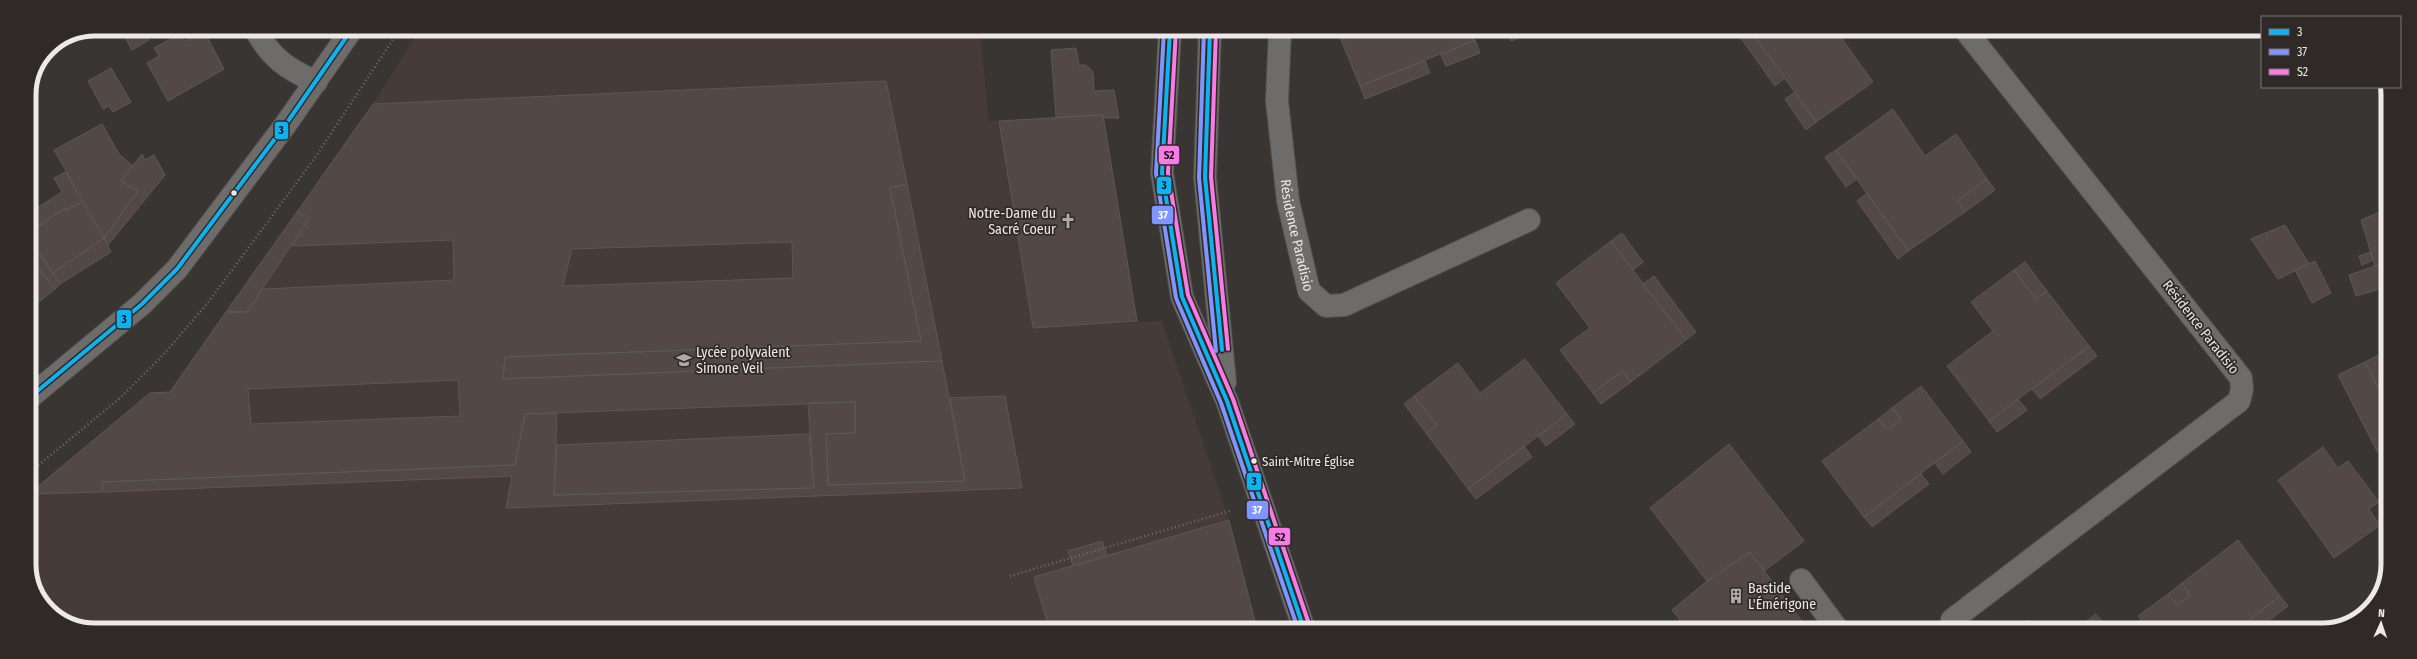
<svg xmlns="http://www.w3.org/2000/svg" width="2417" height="659" font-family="'Fira Sans Condensed',sans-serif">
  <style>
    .built { fill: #463b37 }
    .building { fill: #524845; stroke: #5b5857; fill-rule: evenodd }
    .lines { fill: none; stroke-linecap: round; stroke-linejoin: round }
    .minor-casing { stroke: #555250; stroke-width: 24 }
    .path { stroke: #716f6e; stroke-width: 2.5; stroke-dasharray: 1 3; stroke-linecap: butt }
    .minor { stroke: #6e6c6b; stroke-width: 22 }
    .bus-1-casing { stroke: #2f2a28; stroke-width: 7 }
    .bus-2-casing { stroke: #2f2a28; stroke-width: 7 }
    .bus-3-casing { stroke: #2f2a28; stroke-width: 7 }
    .bus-1 { stroke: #0db2f0; stroke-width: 4 }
    .bus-2 { stroke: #8095ff; stroke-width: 4 }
    .bus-3 { stroke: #fa7be5; stroke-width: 4 }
    .bus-dot { fill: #ece9e7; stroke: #2f2a28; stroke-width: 1.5 }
    .labels { text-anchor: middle; stroke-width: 3.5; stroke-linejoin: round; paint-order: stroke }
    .bus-label { font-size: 13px; fill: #ece9e7; stroke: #2f2a28; text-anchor: start }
    .poi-label { font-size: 14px; fill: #ece9e7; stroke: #2f2a28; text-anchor: start }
    .street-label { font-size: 14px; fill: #ece9e7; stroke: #2f2a28 }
    .rim { fill: none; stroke: #ece9e7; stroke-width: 5 }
    .line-badge { stroke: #2f2a28; stroke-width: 1.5 }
    .badge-label { font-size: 11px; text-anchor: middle; font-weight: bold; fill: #fff }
    .pale-badge-label { font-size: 11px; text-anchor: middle; font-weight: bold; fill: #111 }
  </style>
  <rect width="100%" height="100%" fill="#383533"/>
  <!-- built -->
  <path class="built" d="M420,29L980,30L989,121H999L1033,328L1162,321L1229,520L1257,629L78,628L45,607L29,569V495L150,393L170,392L373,104Z"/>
  <!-- building -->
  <path class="building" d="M140,29H143L149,40L132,50L125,37Z
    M1337,30H1471L1475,40L1360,86Z
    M1506,30H1539L1511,41Z
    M204,31L224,69L168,101L147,63L159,56L154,48L180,34L185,41Z
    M1736,31H1751L1785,78L1775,86Z
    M1751,31H1847L1840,36L1873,82L1816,122Z
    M1475,40L1480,53L1446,66L1441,55Z
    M1076,48L1079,65H1086L1093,72L1094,91L1114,90L1119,118H1103V115L1056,117L1051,50Z
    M1425,61L1430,73L1365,99L1360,86Z
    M111,68L131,102L113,112L109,106L103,109L88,81Z
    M886,81L907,184L890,188L921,341L505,357L503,379L942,361L965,481L828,485L826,434L855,433V402L525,414L515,465L102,482L103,492L29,494L150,393L170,392L226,312H247L263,289L454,280L453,240L292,246L309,218L297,212L373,104ZM792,242L793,278L563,286L572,249ZM458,380L460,416L251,424L248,389Z
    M1795,92L1816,122L1806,130L1785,99Z
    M1893,109L1925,156L1956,134L1987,179L1957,201L1965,212L1908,251L1836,150Z
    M1103,115L1137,321L1033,328L999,121Z
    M102,124L119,154L133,166L121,181L138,191L104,238L54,150Z
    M1836,150L1857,179L1846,187L1825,157Z
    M142,154L145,160L154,155L165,175L108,245L104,238L138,191L121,181Z
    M66,172L82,202L66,210L65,208L29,232V213L62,192L54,178Z
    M1987,179L1995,190L1965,212L1957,201Z
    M907,184L942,361L503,379L505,357L921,341L890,188Z
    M1867,193L1908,251L1898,259L1857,201Z
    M82,202L104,238L53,273L29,239V232L65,208L66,210Z
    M2387,209V262L2375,266L2361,220Z
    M297,212L308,220L247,312H226Z
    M2285,225L2309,264L2278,279L2251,239Z
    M1622,233L1643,262L1633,270L1611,241Z
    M104,238L111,252L60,284L53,273Z
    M29,239L60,284L55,289L29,256Z
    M1611,241L1686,340L1631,382L1623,371L1593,393L1560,350L1590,328L1556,283Z
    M2370,252L2373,260L2362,265L2359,256Z
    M29,256L55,289L29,310Z
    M2315,261L2331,293L2312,303L2295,270Z
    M2025,262L2047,291L2036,299L2014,270Z
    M2387,262V287L2356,296L2349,275Z
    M2014,270L2036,299L2047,291L2089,346L1989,421L1947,366L1993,331L1971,302Z
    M1654,276L1696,332L1686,340L1643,284Z
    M2089,346L2097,356L2040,399L2032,389Z
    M2387,351V405L2365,362Z
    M1525,359L1567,414L1468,489L1426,433L1437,425L1414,396L1458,363L1480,393Z
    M2365,362L2387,405L2386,449L2378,453L2338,375Z
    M1623,371L1631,382L1601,404L1593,393Z
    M1921,386L1963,441L1864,517L1822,461L1878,419L1887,430L1901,419L1892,408Z
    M1005,396L1022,488L506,508L512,476L103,492L102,482L515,465L525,414L557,413L554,495L814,488L808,403L855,402V433L826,434L828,485L965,481L950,398Z
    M1414,396L1437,425L1426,433L1404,404Z
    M2018,399L2027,410L1997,432L1989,421Z
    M1892,408L1901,419L1887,430L1878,419Z
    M1567,414L1575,424L1546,446L1538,436Z
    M809,434L814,488L554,495L557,445Z
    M1963,441L1971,452L1943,474L1935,463Z
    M1729,444L1804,541L1764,571L1750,552L1707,581L1650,508Z
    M1524,446L1532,457L1476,499L1468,489Z
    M2323,447L2338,468L2348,461L2379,502L2369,509L2380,525L2334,558L2278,480Z
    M1921,474L1929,484L1872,527L1864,517Z
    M1229,520L1257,629H1049L1034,577Z
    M2238,540L2280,596L2236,630H2149L2138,616L2168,594L2177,605L2190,595L2182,583Z
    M1102,541L1107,556L1073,566L1068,551Z
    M1750,552L1808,629H1687L1672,610L1707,581Z
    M2182,583L2190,595L2177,605L2168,594Z
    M2280,596L2288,606L2257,630H2236Z
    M2096,614L2108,630H2076Z
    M2028,620L2036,630H2015Z"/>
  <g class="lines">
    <defs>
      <g id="minor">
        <path d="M255,29C271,58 287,69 316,82"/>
        <path d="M1170,30L1162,173L1182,297L1227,401L1304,629"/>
        <path d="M1210,30L1205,177L1225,382"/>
        <path id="s1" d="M1280,30L1277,101L1288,201L1309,291L1326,306L1344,305L1529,220"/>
        <path d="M29,398L142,304L177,269L286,124L352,29"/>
        <path d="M1801,580L1838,630"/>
        <path d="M1952,620L2239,401L2242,389L2241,378L1966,31"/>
      </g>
    </defs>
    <!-- minor casing -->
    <use href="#minor" class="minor-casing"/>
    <!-- path -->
    <path class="path" d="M29,473L120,398L162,356L207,304L314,159L400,29
      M1010,576L1230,511"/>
    <!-- minor -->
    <use href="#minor" class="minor"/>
    <defs>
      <path id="bus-1" d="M1170,30L1162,173L1182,297L1227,401L1304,629
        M1210,30L1205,177L1222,350
        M29,398L142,304L177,269L286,124L352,29"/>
      <path id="bus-2" d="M1164,30L1156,173L1176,298L1221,403L1298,629
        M1204,30L1199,178L1216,351"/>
      <path id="bus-3" d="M1176,30L1168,173L1188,295L1233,399L1310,627
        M1216,30L1211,177L1228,349"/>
    </defs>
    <!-- bus-1 casing -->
    <use href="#bus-1" class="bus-1-casing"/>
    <!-- bus-2 casing -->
    <use href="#bus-2" class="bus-2-casing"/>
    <!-- bus-3 casing -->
    <use href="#bus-3" class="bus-3-casing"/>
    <!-- bus-1 -->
    <use href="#bus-1" class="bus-1"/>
    <!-- bus-2 -->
    <use href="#bus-2" class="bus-2"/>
    <!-- bus-3 -->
    <use href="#bus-3" class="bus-3"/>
  </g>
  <!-- icons -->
  <defs>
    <symbol id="church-bare" viewBox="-9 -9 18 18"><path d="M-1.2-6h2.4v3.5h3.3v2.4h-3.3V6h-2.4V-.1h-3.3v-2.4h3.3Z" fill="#adaaa8" stroke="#2f2a28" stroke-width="2.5" paint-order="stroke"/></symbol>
    <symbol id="school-bare" viewBox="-9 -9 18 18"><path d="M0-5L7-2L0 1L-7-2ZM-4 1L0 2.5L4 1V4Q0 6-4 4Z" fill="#adaaa8" stroke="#2f2a28" stroke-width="2.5" paint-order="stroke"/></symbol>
    <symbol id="building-bare" viewBox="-9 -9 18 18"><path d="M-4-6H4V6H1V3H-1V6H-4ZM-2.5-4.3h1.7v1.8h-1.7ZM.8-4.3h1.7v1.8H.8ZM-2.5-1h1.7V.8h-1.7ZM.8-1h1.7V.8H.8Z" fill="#adaaa8" stroke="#2f2a28" stroke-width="2.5" paint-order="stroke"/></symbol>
  </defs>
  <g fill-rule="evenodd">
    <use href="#church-bare" x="1057" y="210" width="22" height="22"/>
    <use href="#school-bare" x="673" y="349" width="22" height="22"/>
    <use href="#building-bare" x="1725" y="585" width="22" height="22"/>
  </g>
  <!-- markers -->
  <g class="bus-dot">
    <circle cx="234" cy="193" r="3.5"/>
    <circle cx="1254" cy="461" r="3.5"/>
  </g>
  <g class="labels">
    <!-- bus labels -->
    <g class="bus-label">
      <text x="1262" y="466">Saint-Mitre Église</text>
    </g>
    <!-- poi labels -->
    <g class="poi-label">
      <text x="1056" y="218" text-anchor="end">Notre-Dame du<tspan x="1056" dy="16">Sacré Coeur</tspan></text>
      <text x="696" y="357">Lycée polyvalent<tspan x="696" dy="16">Simone Veil</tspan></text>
      <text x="1748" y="593">Bastide<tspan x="1748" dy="16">L'Émérigone</tspan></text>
    </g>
    <!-- street labels -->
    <g class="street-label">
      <text dy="5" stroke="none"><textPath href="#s1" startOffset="207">Résidence Paradisio</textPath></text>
      <text transform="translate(2201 327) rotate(52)" y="5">Résidence Paradisio</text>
    </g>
  </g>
  <!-- crop -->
  <path d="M0 0H2417V659H0ZM95 36H2322A59 59 0 0 1 2381 95V564A59 59 0 0 1 2322 623H95A59 59 0 0 1 36 564V95A59 59 0 0 1 95 36Z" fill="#2f2a28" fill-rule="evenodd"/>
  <path class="rim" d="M95 36H2322A59 59 0 0 1 2381 95V564A59 59 0 0 1 2322 623H95A59 59 0 0 1 36 564V95A59 59 0 0 1 95 36Z"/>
  <g class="line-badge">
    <rect x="274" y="121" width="15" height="19" rx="4" fill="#0db2f0"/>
    <rect x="1158" y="145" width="22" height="20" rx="4" fill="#fa7be5"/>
    <rect x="1156" y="176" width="16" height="19" rx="4" fill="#0db2f0"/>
    <rect x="1151" y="205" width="23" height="20" rx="4" fill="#8095ff"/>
    <rect x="116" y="309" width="16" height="20" rx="4" fill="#0db2f0"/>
    <rect x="1246" y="472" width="16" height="19" rx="4" fill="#0db2f0"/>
    <rect x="1246" y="500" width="23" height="20" rx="4" fill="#8095ff"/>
    <rect x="1268" y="527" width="23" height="19" rx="4" fill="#fa7be5"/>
  </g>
  <g class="badge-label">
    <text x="1163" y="219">37</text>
    <text x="1257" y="514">37</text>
  </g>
  <g class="pale-badge-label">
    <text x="281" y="134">3</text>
    <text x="1169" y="159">S2</text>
    <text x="1164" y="189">3</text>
    <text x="124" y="323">3</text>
    <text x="1254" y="485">3</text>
    <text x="1280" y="541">S2</text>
  </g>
  <!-- legend -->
  <rect x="2261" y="16" width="140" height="72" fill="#2f2a28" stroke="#7b7674"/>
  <rect x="2269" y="29" width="20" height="6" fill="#0db2f0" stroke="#7b7674"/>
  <text x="2297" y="36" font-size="12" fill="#ece9e7">3</text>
  <rect x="2269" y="49" width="20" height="6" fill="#8095ff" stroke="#7b7674"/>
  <text x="2297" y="56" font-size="12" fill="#ece9e7">37</text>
  <rect x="2269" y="69" width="20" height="6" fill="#fa7be5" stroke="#7b7674"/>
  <text x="2297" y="76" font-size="12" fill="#ece9e7">S2</text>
  <!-- north arrow -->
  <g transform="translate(2381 623) rotate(3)" stroke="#2f2a28" stroke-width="3" paint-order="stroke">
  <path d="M0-3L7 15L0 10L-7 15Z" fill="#ece9e7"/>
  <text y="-6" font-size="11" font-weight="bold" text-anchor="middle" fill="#ece9e7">N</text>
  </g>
</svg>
